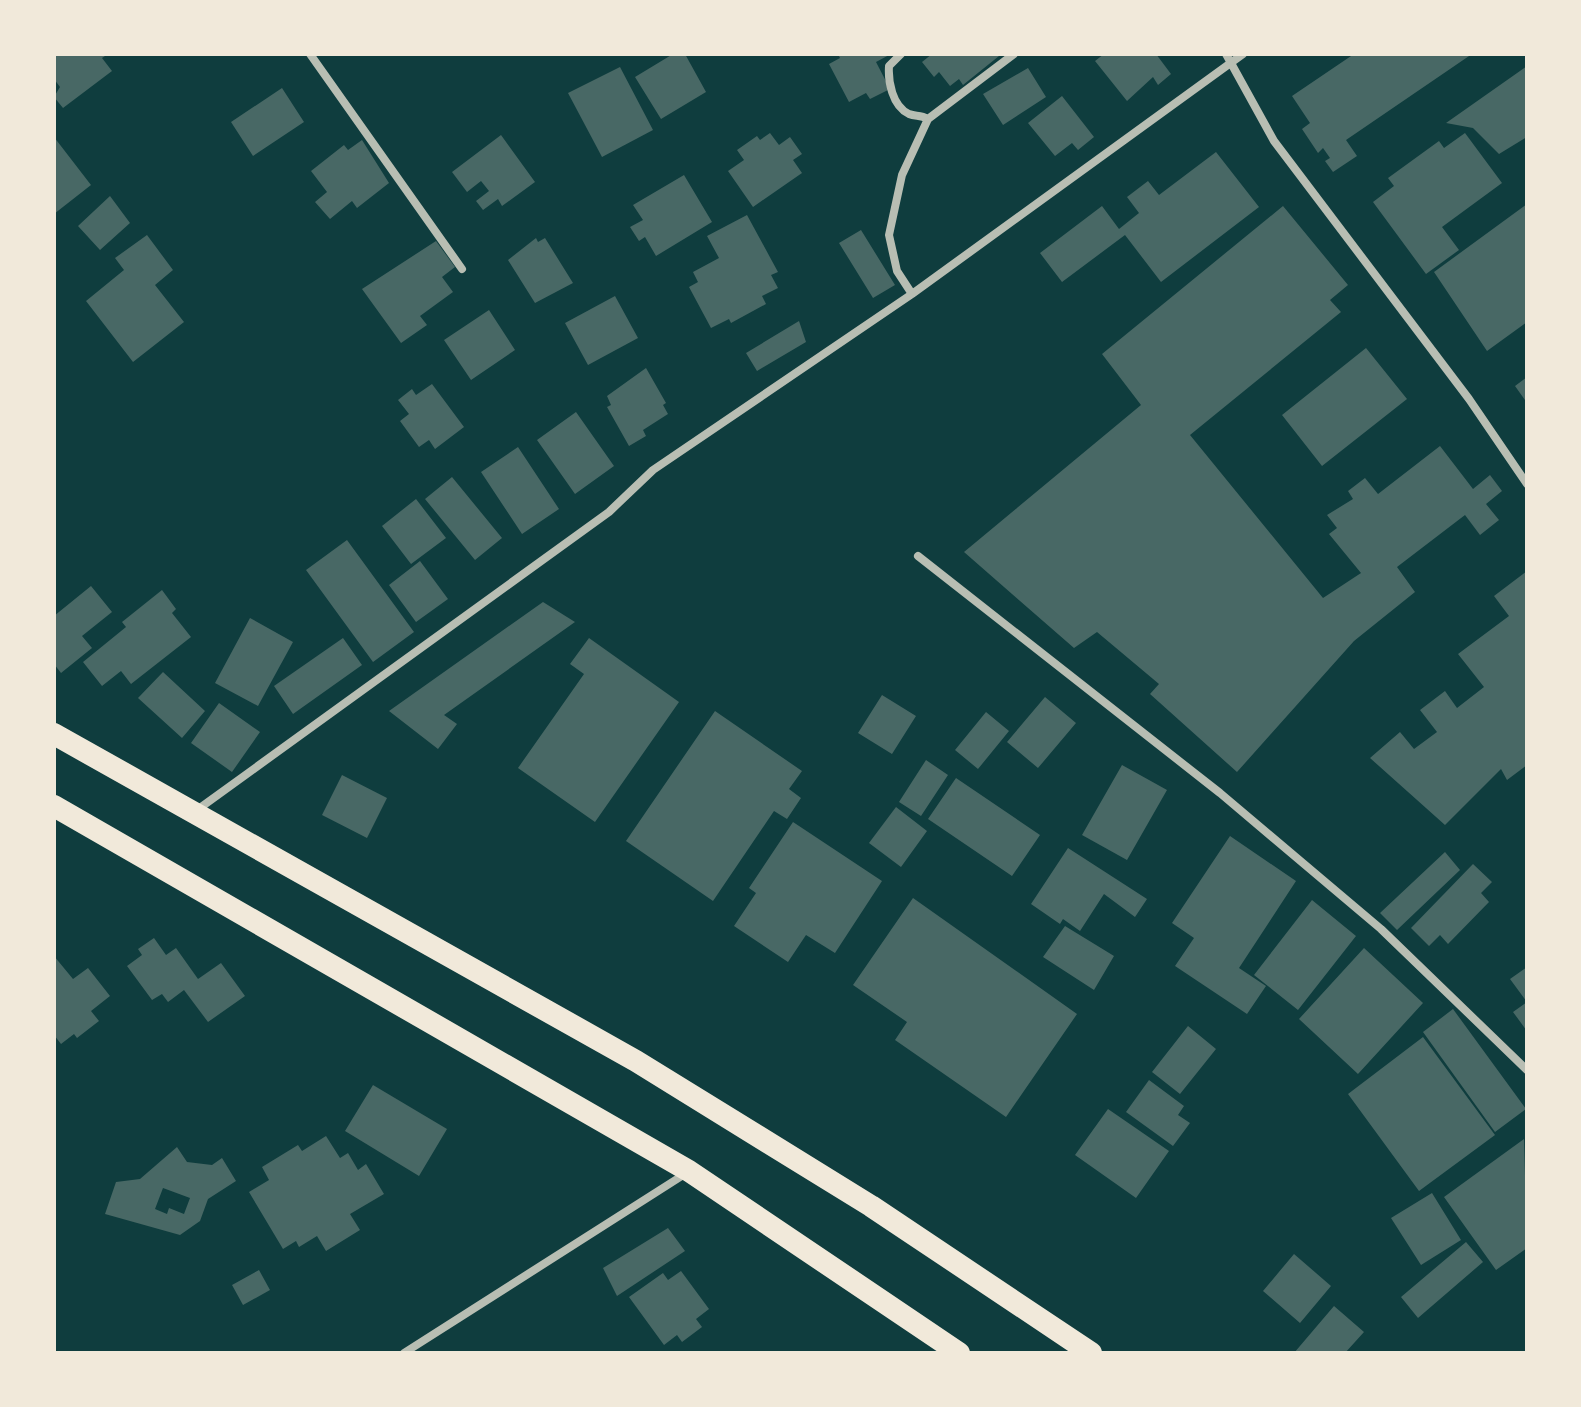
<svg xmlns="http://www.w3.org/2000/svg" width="1581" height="1407" font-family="'Archivo Narrow',sans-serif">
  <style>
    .building { fill: #486865; fill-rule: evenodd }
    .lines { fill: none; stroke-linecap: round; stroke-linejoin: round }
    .minor { stroke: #b8beb3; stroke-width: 8 }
    .trunk { stroke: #f1e9da; stroke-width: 22 }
  </style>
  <rect width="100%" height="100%" fill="#0f3d3e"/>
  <!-- building -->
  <path class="building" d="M54,54H108L102,58L112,71L63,108L54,97L60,87L54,79Z
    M673,54H685L706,92L661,119L635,77Z
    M838,54H891L876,62L890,89L870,99L866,93L849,102L829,64L840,58Z
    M932,54H998L999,56L963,85L959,79L950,86L939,72L934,77L922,62Z
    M1104,54H1156L1171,74L1158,85L1153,77L1127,101L1095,61Z
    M1354,54H1472L1346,140L1357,156L1333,172L1325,161L1330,158L1323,148L1318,153L1302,129L1310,123L1292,96Z
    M1527,66V137L1499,154L1473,128L1446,123Z
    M620,67L653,130L602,157L568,93Z
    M1028,68L1046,97L1003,125L983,94Z
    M282,88L304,122L253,156L231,122Z
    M1062,96L1094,137L1078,150L1072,143L1055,156L1028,123Z
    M770,133L779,145L790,137L802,154L793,160L802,173L753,207L728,171L744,160L737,150L757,136L760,140Z
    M1465,133L1502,183L1442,227L1459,250L1426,274L1373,202L1394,186L1388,178L1439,141L1444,148Z
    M501,135L535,182L502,206L498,199L483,210L476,201L489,191L481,181L467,192L452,172Z
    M54,137L91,185L54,214Z
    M362,140L389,183L357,208L352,201L330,219L315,202L327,192L311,171L344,145L348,150Z
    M1216,152L1259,207L1161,282L1125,235L1062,282L1040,253L1102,206L1119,229L1139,213L1127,197L1148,181L1159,195Z
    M684,175L712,222L656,256L645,237L639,241L630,227L643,220L633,205Z
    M110,196L130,223L100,250L78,226Z
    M1527,204V322L1487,351L1434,272Z
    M1283,206L1348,285L1330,300L1341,312L1190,435L1323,598L1361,573L1329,534L1337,528L1327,515L1353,499L1348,491L1365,478L1378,494L1440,446L1473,489L1490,475L1502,491L1486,504L1499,520L1480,535L1465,515L1397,567L1415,592L1354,641L1237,772L1150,694L1159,684L1097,632L1074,648L964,552L1141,405L1102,354Z
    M747,215L778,272L771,275L778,288L762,296L766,304L731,323L729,319L711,328L689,287L698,282L693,272L719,258L707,236Z
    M861,230L895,285L873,298L839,243Z
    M147,235L173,270L155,285L184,322L133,362L86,301L124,270L115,258Z
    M536,238L538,242L545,238L573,283L535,303L508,260Z
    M436,241L455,267L442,277L453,292L420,316L427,325L401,343L362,289Z
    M615,296L638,338L588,365L565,323Z
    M489,310L515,350L471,380L444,340Z
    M799,321L806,342L757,371L746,353Z
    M1366,348L1407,399L1322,466L1282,415Z
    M646,368L666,403L663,405L668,414L643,430L646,436L629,446L607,407L611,405L607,396Z
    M1527,377V403L1515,386Z
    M432,384L464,427L435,449L429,440L419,447L400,421L409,414L398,400L412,389L416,395Z
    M576,412L614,466L575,494L537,440Z
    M518,447L559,509L522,534L481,472Z
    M452,477L502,538L475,560L425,499Z
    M416,499L446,538L411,564L382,526Z
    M347,540L414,632L373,662L306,570Z
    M420,561L448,599L416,622L389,585Z
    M1527,571V765L1507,780L1501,769L1445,825L1370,758L1400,732L1414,749L1437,732L1420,710L1445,691L1457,708L1484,687L1458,654L1509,616L1494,596Z
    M91,586L112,612L82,636L92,648L61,673L54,664V616Z
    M162,590L176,609L172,613L191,637L131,684L121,671L102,686L83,662L126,627L122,622Z
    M543,602L575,622L444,715L457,724L438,749L389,711Z
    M250,618L293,642L258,706L215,683Z
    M343,638L362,665L293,714L274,686Z
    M589,638L679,702L595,822L518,768L584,674L570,664Z
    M163,672L205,711L182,738L138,698Z
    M882,695L916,716L892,754L858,733Z
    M1045,697L1076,723L1038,768L1007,742Z
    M219,703L260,732L232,772L191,743Z
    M715,711L802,771L789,789L801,798L787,819L774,811L713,901L626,841Z
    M986,712L1009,731L978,769L955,750Z
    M926,760L948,775L921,816L899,802Z
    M1122,765L1167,790L1127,860L1082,835Z
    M342,775L387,798L367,838L322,815Z
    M956,778L1040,835L1012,876L928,819Z
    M896,807L927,831L901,867L869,843Z
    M793,822L882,881L835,953L806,935L788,962L734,926L756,893L749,888Z
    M1230,836L1296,881L1239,968L1266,986L1247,1014L1175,966L1194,938L1172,923Z
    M1068,848L1147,899L1135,917L1104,894L1080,931L1063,919L1060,924L1031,904Z
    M1445,852L1460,870L1397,930L1380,913Z
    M1473,864L1492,882L1481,893L1489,902L1448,944L1440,935L1429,946L1411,928Z
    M913,898L1077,1014L1006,1117L895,1040L907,1022L853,985Z
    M1312,900L1356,936L1298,1010L1254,975Z
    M1065,926L1114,956L1094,990L1043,957Z
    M154,938L166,955L176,948L198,979L221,963L245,996L208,1022L184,990L168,1002L162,994L152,1000L127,966L142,955L138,949Z
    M1364,948L1423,1003L1358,1074L1299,1019Z
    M54,956L73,979L88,968L110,996L91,1011L99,1021L77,1038L74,1034L61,1044L54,1035Z
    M1527,967V1031L1513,1012L1527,1002L1510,979Z
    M1453,1009L1526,1109L1495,1132L1423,1032Z
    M1188,1026L1216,1049L1180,1094L1152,1072Z
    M1423,1037L1495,1135L1419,1191L1348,1094Z
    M1149,1080L1184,1106L1178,1115L1190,1123L1173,1146L1126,1112Z
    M373,1085L447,1129L419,1176L345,1131Z
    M1108,1109L1169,1151L1136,1198L1075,1155Z
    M326,1136L340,1158L348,1153L358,1170L366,1164L384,1194L350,1214L360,1230L326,1251L317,1236L299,1247L296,1241L283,1249L249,1192L269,1180L262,1167L298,1145L302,1151Z
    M1524,1139L1527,1248L1496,1270L1444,1197Z
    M177,1147L187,1162L212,1165L222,1158L236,1181L208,1199L200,1221L180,1235L105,1214L116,1182L140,1179ZM163,1188L190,1198L184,1214L169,1208L167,1214L155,1209Z
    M1432,1193L1461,1240L1421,1265L1391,1218Z
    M668,1228L685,1251L617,1296L603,1268Z
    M1466,1242L1483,1262L1418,1318L1401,1297Z
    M1294,1254L1331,1286L1300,1323L1263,1291Z
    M259,1270L270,1290L243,1305L232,1285Z
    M681,1271L709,1309L696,1319L702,1327L682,1342L677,1335L664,1345L629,1297L663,1273L668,1280Z
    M1334,1306L1364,1332L1345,1353H1294Z"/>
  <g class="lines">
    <!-- minor -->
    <path class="minor" d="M310,54L462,269
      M901,54L889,66C888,81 892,106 909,114C916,117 920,114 928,119
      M1226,54L1274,141L1469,399L1527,484
      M912,294L897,271L889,235L902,175L928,119L1014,54
      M918,556L1220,793L1381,929L1527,1070
      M197,810L609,512L653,470L912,294L1243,54
      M404,1353L688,1172"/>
    <!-- trunk -->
    <path class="trunk" d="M54,734L636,1061L871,1206L1091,1353
      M54,806L689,1171L959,1353"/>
  </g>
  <!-- border -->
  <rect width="1581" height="1407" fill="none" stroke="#f1e9da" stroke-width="112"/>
</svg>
